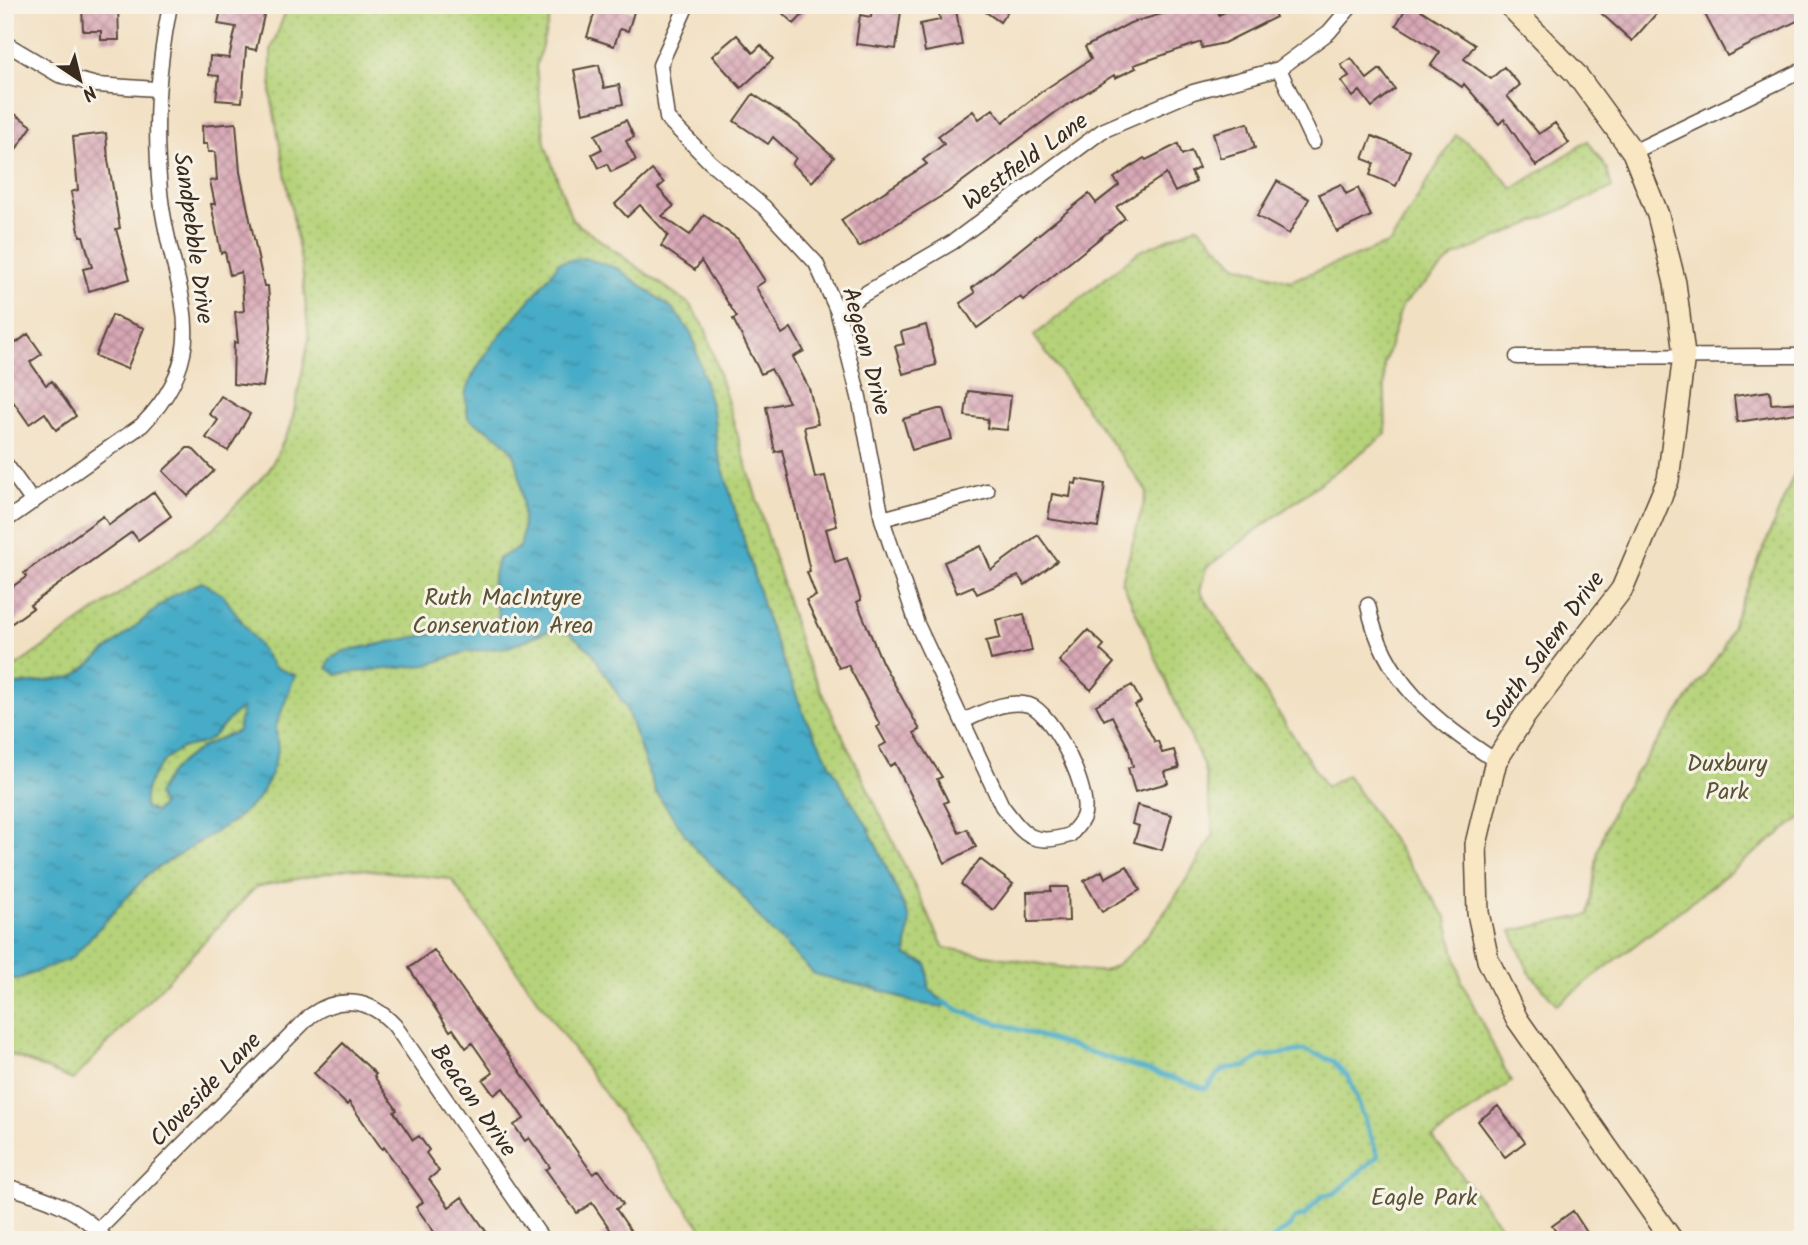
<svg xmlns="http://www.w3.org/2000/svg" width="1808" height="1245" font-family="Kalam,sans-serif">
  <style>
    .park { fill: url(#park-dots); stroke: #787e4c; stroke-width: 2 }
    .water { fill: url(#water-ripples); stroke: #416b72; stroke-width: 2; fill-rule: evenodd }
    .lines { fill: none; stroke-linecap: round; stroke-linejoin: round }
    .stream { stroke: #47acc7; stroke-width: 5 }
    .building { fill: url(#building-cross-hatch) }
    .street-casing { stroke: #564537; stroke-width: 17 }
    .secondary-casing { stroke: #564537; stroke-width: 24 }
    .street { stroke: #fff; stroke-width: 14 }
    .secondary { stroke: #f9e7c3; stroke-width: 21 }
    .labels { text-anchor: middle; stroke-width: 6; stroke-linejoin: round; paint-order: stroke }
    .street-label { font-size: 24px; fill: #3b2a1e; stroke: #f7f3e8 }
    .park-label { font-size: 24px; fill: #5a5435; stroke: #f7f3e8 }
  </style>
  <defs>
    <pattern id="park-dots" width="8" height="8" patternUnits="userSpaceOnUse" patternTransform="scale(1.75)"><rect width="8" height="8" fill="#b6d37a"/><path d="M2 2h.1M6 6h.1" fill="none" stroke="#9db569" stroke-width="1.8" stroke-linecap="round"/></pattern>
    <pattern id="water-ripples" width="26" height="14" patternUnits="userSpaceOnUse" patternTransform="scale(1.75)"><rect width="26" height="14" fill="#47acc7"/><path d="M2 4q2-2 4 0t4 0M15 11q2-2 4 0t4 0" fill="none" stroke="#3c8ca1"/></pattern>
    <pattern id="building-cross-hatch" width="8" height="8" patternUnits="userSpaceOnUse" patternTransform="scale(1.75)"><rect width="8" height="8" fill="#d8a7b6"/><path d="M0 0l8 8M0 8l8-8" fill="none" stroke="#b08893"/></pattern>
  </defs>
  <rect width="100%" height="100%" fill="#f7f3e8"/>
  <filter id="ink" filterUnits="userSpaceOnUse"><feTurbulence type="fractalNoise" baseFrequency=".0143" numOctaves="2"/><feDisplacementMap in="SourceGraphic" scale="14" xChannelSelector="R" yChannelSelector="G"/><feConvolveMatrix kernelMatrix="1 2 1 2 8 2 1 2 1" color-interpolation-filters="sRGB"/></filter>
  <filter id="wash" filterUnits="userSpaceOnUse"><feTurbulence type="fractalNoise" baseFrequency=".00686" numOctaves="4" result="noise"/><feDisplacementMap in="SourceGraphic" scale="28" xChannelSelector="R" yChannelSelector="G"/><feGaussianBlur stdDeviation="1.57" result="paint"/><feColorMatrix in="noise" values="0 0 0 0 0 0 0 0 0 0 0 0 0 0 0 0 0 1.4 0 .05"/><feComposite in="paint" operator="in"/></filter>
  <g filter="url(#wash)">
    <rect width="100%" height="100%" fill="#f2e0c3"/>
    <!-- park -->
    <path class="park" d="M288,5H553L536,67L545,144L572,220L689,304L705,327L803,653L944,948C967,951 1092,975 1104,971C1146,955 1190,872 1214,834L1204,767L1122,581L1147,492L1034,336L1138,252L1198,226L1236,265L1290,281L1390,243L1456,135L1481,153L1513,189L1588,141L1607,170L1612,188L1453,257L1402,305L1384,365L1386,434L1206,568L1200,591L1326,787L1347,775L1446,917L1462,982L1511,1082L1433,1138L1506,1233L1499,1240H710L451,879L352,868L256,887L73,1080L5,1052V674L216,526L269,470L291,426L309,339L302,267L271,96V50Z
      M1801,457L1803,816L1557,1005L1529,972L1511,931L1589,915L1598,850L1615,803L1722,650Z"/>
    <!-- water -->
    <path class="water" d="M584,258L619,269L674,310L692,335L714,416L717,448L768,622L805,717L845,791L868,827L910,919L906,955L927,964L929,989L944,1002L943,1007L914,1003L886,992L814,974L767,927L732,884L696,850L655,791L626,708L591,651L569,633L552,629L509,647L466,652L427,665L336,674L327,668L330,659L344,651L492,622L499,617L492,583L498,559L520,547C526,528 522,474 514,455C506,438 483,428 468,418C467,410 464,399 466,391C484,342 531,306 559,262Z
      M202,582L223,595L274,667L295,675L276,727L278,751L269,780L256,801L236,819L148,874L72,958L18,979H5V690L10,686L74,677L172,596ZM242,708L238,731C204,744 172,760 157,795L162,805L155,812L145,808C142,784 159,761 180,749C188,745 199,746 207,741C222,731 227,718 242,708Z"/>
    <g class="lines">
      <!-- stream -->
      <path class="stream" d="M944,1002L960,1011L1206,1089L1218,1074L1228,1068L1245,1067L1260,1057L1305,1050L1333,1061L1349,1078L1378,1156L1334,1194L1323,1195L1304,1216L1295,1218L1290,1226L1271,1240"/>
    </g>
    <g id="blocks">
      <!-- building -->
      <path class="building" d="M82,5H118L119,40H101V31H83Z
        M222,5L265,11L256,50L246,48L242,102L216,100L219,76L209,75L210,56L229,58L236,27L218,24Z
        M597,5H611L634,12L628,31L620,29L614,46L587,37Z
        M774,5H812L794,24Z
        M976,5H1012L1000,22Z
        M1193,5H1217L1219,15L1238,5H1270L1276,17L1224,43L1202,48L1201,42L1134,65L1136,68L1115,78L1114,75L1056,112L948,192L859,247L841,220L927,164L923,160L944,144L938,136L949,128L973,111L979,119L993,109L1003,122L1041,92L1091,59L1085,47L1130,23Z
        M1408,5H1413L1475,45L1464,59L1491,79L1504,67L1520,85L1507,96L1539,134L1555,123L1569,143L1536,166L1504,119L1499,124L1464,84L1462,87L1431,65L1440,52L1396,25Z
        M1592,5H1664L1632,41Z
        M1700,5H1803V18L1727,56Z
        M872,7L901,11L896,49L856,44L860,15L871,17Z
        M956,10L962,45L925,52L920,24L940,20L939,14Z
        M737,35L753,53L761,45L773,59L741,88L712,56Z
        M1351,58L1367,79L1380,69L1395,89L1372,107L1360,91L1353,97L1341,81L1349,76L1341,65Z
        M599,65L604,88L619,85L623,104L583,113L574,70Z
        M753,94L798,124L834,157L812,182L792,164L796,158L773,137L768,144L734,121Z
        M5,107L32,126L14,152L5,146Z
        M626,120L634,137L626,141L636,160L611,172L607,164L599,168L592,154L602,149L595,135Z
        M236,123L240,172L264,286H268L271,327L263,387L233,384L234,342L238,343L235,312L244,311L241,272L230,275L225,252L221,253L211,204H215L210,181L217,180L215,152H208L207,144H203L202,126Z
        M1248,123L1255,148L1220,158L1213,133Z
        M106,133L108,160L120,228L116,229L130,279L89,291L83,269L92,267L83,236H80L71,192L78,190L73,137Z
        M1372,136L1410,151L1396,186L1370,175L1374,163L1363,159Z
        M1178,144L1182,155L1191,151L1199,168L1191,172L1196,182L1175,192L1166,174L1116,207L1125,218L1023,300L1020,297L977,328L960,303L975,293L972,288L1089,194L1096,203L1119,185L1114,178L1144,158L1146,160Z
        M652,170L664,183L658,188L674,206L662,216L690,235L704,215L738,239L765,281L756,287L782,334L791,328L804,351L793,357L809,388L818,424L804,427L815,478L825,476L837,526L826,529L835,562L847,558L861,600L857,602L882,662L920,730L914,733L942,777L937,779L948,801L944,803L959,833L967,829L976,847L945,863L895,763L890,766L879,747L886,743L877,727L880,725L848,665L839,668L806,600L816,596L807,572L810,571L782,450L775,452L766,407L789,402L771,369L761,374L733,319L737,317L701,261L695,270L661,246L668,235L640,205L627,217L615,204Z
        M1277,181L1309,199L1289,234L1257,216Z
        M1341,184L1346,194L1358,188L1371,216L1337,232L1319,194Z
        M112,315L144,328L127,369L95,356Z
        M926,325L936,365L903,374L895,346L904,344L901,332Z
        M5,329L16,343L28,334L42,354L30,362L46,385L52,381L76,416L56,430L45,413L29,424L10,397L5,400Z
        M968,391L1011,396L1007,430L987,428L988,419L965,416Z
        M1770,391L1771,404L1803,402V412L1737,422L1734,396Z
        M221,396L250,414L228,451L206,438L218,420L209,414Z
        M938,409H943L952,439L912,450L903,419Z
        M187,448H192L214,471L188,496L163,471Z
        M1077,479L1105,484L1098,527L1048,519L1052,494L1070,497L1072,483L1076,484Z
        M154,492L171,516L138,540L132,532L30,605L33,608L5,628V592L26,577L24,573L103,516L109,525Z
        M1038,535L1057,561L1025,585L1018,576L977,594L973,586L957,593L944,562L981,546L991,570Z
        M1024,614L1032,651L991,660L986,641L1000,638L996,620Z
        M1088,630L1104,645L1100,650L1114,663L1091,690L1059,661Z
        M1132,685L1141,702L1135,705L1155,742L1158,741L1162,753L1174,750L1179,768L1165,772L1168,783L1135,792L1128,768L1133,766L1128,747L1112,716L1104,720L1096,705Z
        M1137,805L1172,815L1162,850L1134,842L1139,826L1132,824Z
        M980,859L1013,884L993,910L961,884Z
        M1127,866L1140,890L1102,912L1084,881L1102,871L1105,878Z
        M1051,887H1068L1069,921L1028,922L1027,892L1051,891Z
        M434,950L593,1174L599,1170L623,1204L616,1209L637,1240H595L610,1229L592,1203L577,1213L546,1170L550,1167L529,1138L525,1141L514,1125L524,1119L503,1088L494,1095L483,1080L493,1073L472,1043L466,1048L453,1029L450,1031L409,968Z
        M343,1043L376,1074L374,1076L397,1110L394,1112L413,1140L419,1136L429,1150L426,1153L439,1171L429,1179L449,1207L462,1197L492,1240H440L416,1207L423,1202L384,1147L382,1149L349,1102L347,1105L314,1073Z
        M1498,1106L1525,1142L1505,1157L1478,1121Z
        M1573,1211L1592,1240H1562L1552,1226Z"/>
    </g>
  </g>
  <g filter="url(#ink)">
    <use href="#blocks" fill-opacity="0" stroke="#564537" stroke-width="2"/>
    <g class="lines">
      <defs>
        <path id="street" d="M687,5L660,65L667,118L710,162L764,207L816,263L837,310L859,397L882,519L917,624L1002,806C1024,835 1032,847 1070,835C1074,830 1081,823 1083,817C1093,794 1053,712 1029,705C1006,699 984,712 963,721
          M5,43L59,75L97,85L156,89
          M1279,69L1313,142
          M1633,152L1803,70
          M837,310L953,242L1102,131L1193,92L1279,69L1329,32L1352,5
          M1517,357L1803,356
          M5,463L33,502
          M882,519L987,491
          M5,521L142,425C222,343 168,284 160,191C154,123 157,72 170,5
          M1368,605C1383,681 1435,721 1496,761
          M5,1186C42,1196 82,1209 106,1240
          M98,1230L310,1016C340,994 371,999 395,1026L543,1240"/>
        <path id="secondary" d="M1509,5L1576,74L1633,152L1658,215L1675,283L1684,355L1668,480L1622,589L1524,717L1496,761L1476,844L1478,913L1488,960L1517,1019L1672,1240"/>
      </defs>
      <!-- street casing -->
      <use href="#street" class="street-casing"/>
      <!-- secondary casing -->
      <use href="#secondary" class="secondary-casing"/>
      <!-- street -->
      <use href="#street" class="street"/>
      <!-- secondary -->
      <use href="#secondary" class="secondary"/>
    </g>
  </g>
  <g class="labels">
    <!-- street labels -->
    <g class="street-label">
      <text transform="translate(1025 161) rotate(-36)" y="8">Westfield Lane</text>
      <text transform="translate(194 238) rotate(82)" y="8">Sandpebble Drive</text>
      <text transform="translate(867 351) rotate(75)" y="8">Aegean Drive</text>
      <text transform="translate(1544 649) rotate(-54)" y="8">South Salem Drive</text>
      <text transform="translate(205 1089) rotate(-46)" y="8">Cloveside Lane</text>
      <text transform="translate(474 1100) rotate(55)" y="8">Beacon Drive</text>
    </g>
    <!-- park labels -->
    <g class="park-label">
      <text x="503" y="605">Ruth MacIntyre<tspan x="503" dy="28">Conservation Area</tspan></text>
      <text x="1727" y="771">Duxbury<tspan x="1727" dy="28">Park</tspan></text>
      <text x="1424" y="1205">Eagle Park</text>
    </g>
  </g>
  <!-- margin -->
  <rect width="1808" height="1245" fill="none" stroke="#f7f3e8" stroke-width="28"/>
  <!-- north arrow -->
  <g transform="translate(80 80) rotate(145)" stroke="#f7f3e8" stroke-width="5" paint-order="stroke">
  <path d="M0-5L12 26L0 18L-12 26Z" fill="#3b2a1e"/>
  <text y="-10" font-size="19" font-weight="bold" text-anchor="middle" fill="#3b2a1e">N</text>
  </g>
</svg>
